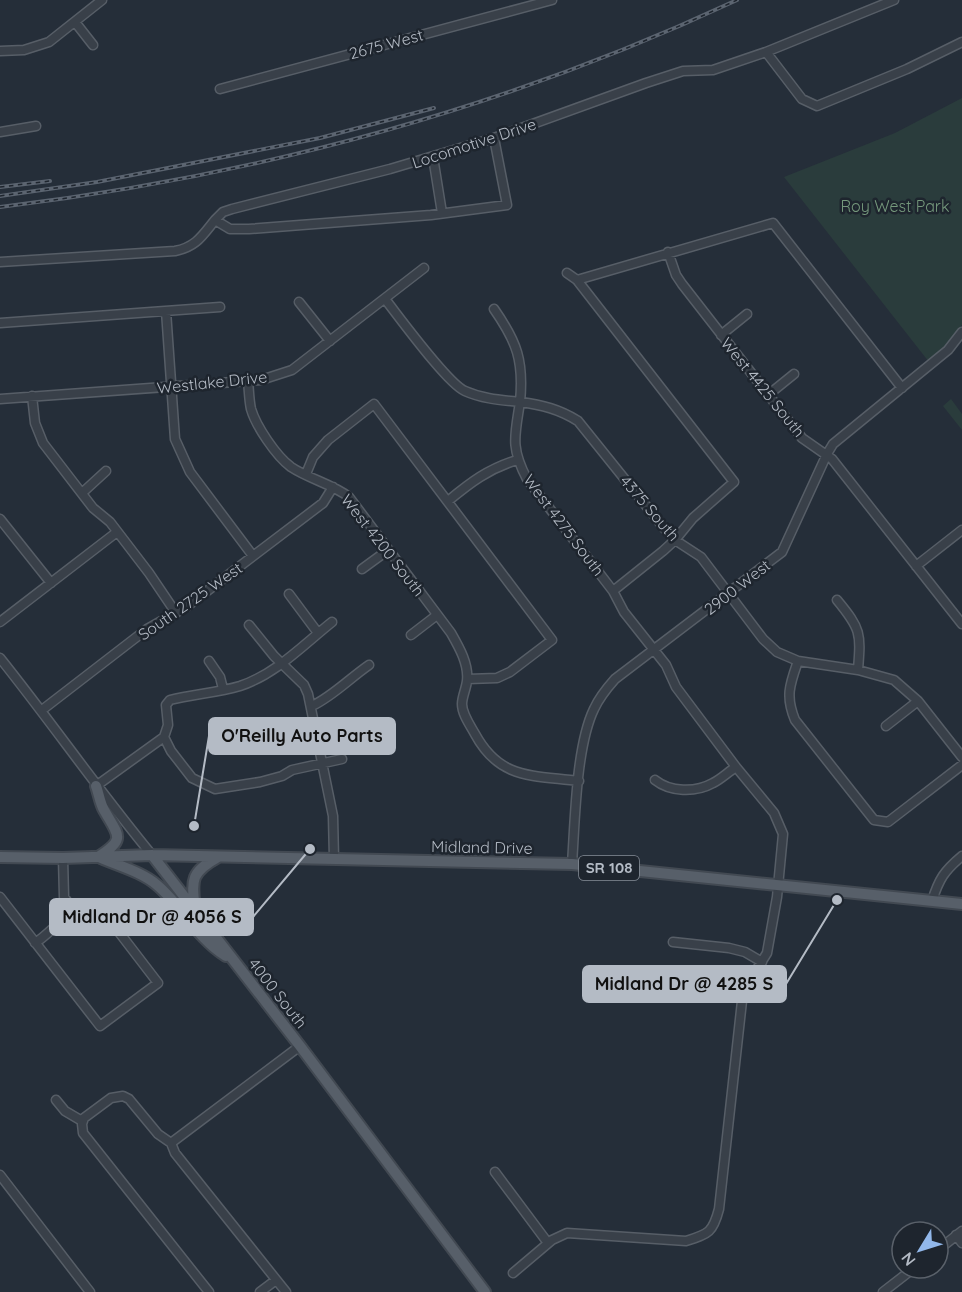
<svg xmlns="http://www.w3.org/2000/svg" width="962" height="1292" font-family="Quicksand,sans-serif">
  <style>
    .green { fill: #2a3c3c }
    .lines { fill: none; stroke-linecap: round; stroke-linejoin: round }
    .minor-casing { stroke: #575e67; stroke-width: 11 }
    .major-casing { stroke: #424952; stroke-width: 14 }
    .minor { stroke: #394049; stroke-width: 8 }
    .major { stroke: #575f69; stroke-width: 10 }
    .rail-casing { stroke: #5b6470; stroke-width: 4 }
    .rail { stroke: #1e252e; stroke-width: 1.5; stroke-dasharray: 4.5; stroke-linecap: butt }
    .labels { text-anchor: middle; stroke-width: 5; stroke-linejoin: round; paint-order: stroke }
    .shield { fill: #1e252e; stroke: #878e98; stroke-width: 1.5 }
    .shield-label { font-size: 15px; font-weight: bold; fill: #b4bbc5 }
    .street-label { font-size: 16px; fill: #b4bbc5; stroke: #1e252e }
    .park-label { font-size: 16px; fill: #75987c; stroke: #1e252e }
    .leader { fill: none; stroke: #b4bbc5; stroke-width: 2 }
    .callout-dot { fill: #b4bbc5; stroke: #1e252e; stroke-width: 2 }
    .callout { fill: #b4bbc5; stroke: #b4bbc5; stroke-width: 2 }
    .callout-label { font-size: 18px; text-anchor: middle; font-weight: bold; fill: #111 }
  </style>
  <rect width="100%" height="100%" fill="#252e39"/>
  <!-- green -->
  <path class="green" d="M962,98V325L941,352L929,362L784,177L895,133Z
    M951,399L962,414V430L943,406Z"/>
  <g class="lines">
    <defs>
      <path id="minor" d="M75,22L93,45
        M0,51L24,50L49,42L102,0
        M766,52L802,99L817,106L907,69L962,42
        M220,89L552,0
        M0,132L36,126
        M433,157L442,213
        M215,220L223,212L232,209L390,169L494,138L646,83L683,71L713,70L766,52L894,0
        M668,252L676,275L682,284L802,438L832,459L962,624
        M0,262L175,251C196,247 202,236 215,220L230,229H249L431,215L507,205L494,138
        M567,273L577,280L734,482L693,518L675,540L663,551L613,591
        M577,280L773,223L902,388
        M385,299C400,318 447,383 465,391C483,399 501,400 520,402C515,435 510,447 527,479L613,591L624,612L666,665L676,687L736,767L774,813L783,834L777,897L767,953L743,992L719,1209C713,1232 709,1234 686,1241L567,1233L552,1240L513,1273
        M299,302L330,341
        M494,309C517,342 524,361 520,402C542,405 559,409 578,421L664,528L675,540L701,557L763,639L777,652L798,661L858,670L894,680L918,701L962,757
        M166,311L175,439L190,472L253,556
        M0,323L220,307
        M721,335L747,314
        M248,381C249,390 249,400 251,409C256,426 276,456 291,467C309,479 332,484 349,497L451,633C459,647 469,664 467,681C466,689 462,697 462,704C462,714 470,725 475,734C500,780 532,775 579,781
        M768,395L794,374
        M32,396L35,423L43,443L93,508L110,522L149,573L176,613
        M0,399L261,380L292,370L424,268
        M306,474L313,457L328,440L374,404L552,640L510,672L497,678L468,679
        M82,493L106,471
        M448,501C471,482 488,469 517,460
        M0,519L51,583
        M916,566L962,530
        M362,569L388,550
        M289,594L318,633
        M837,600C861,629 861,633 858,670
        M0,622L117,532
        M249,625L274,656L304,685L308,694L333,816L334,859
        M411,635L437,615
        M0,658C52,723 99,791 152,855
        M209,661L220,677L223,689
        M798,661C790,684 785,696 795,720L874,820L888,822L962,765
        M312,706C333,696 350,678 369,665
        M42,710L147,629L186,607L323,503L333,487
        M886,726L918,701
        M164,737L168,725L166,705L170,700C193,694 217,693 240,686C276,674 303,645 332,622
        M164,737L171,751L192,778L215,789L260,782L282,776L292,770L342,759
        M655,780C670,792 695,793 713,783C721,779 728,772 736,767
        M96,786L164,737
        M63,858L64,897L74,911
        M572,864C575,821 576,746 594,709C599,698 607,688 615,679L782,552L827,454L833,444L948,350L962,332
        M0,897L100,1026L158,983L102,910C77,895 55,931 35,943
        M932,901C939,879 944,871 962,856
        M673,942L729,948L745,952L762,962
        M56,1100L65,1111L82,1121
        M171,1143L300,1046
        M495,1172L548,1243
        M0,1175L90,1292
        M956,1235L962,1243
        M938,1250L962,1231
        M209,1292L83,1133L82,1124L84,1118L111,1098L123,1096L129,1099L158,1134L171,1143L175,1153L286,1292
        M260,1292L276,1280
        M883,1292L914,1268"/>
      <path id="major" d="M96,786C99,794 100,803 104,810C118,835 127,839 98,857
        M152,855L300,1046L485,1292
        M0,857L63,858L152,855L572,864L962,904
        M101,858C119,866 142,872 157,885C182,906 197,938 226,956
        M195,911C192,881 189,873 218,857"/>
    </defs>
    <!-- minor casing -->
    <use href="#minor" class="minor-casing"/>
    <!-- major casing -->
    <use href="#major" class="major-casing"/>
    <!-- minor -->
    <use href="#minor" class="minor"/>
    <!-- major -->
    <use href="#major" class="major"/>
    <defs>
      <path id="rail" d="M0,187L50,181
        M0,196L97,182L320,138L434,108
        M0,207C257,176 502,110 737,0"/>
    </defs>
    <!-- rail casing -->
    <use href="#rail" class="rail-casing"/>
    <!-- rail -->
    <use href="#rail" class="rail"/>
  </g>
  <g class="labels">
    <!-- shield labels -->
    <rect class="shield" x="579" y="856" width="60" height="24" rx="4.5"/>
    <g class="shield-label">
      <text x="609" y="873">SR 108</text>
    </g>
    <!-- street labels -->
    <g class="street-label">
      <text transform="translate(386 44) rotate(-15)" y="6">2675 West</text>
      <text transform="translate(474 143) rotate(-18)" y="6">Locomotive Drive</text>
      <text transform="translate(212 382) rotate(-6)" y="6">Westlake Drive</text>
      <text transform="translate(763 387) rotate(51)" y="6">West 4425 South</text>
      <text transform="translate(650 508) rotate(49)" y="6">4375 South</text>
      <text transform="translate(564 525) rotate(53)" y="6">West 4275 South</text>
      <text transform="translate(383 545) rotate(52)" y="6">West 4200 South</text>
      <text transform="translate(737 587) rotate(-38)" y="6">2900 West</text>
      <text transform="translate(190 601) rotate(-35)" y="6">South 2725 West</text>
      <text transform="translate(482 847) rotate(1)" y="6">Midland Drive</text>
      <text transform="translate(278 993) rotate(52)" y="6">4000 South</text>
    </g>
    <!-- park labels -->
    <g class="park-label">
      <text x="895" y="212">Roy West Park</text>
    </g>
  </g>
  <!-- callouts -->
  <path class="leader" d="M194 826L209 736M310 849L253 917M837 900L786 984"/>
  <g class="callout-dot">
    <circle cx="194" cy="826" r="6"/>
    <circle cx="310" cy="849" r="6"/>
    <circle cx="837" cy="900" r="6"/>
  </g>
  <g class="callout">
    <rect x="209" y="718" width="186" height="36" rx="6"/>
    <rect x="50" y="899" width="203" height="36" rx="6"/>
    <rect x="583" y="966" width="203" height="36" rx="6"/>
  </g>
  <g class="callout-label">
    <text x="302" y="742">O'Reilly Auto Parts</text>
    <text x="152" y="923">Midland Dr @ 4056 S</text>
    <text x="684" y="990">Midland Dr @ 4285 S</text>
  </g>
  <!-- north arrow -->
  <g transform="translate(920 1250) rotate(232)"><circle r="28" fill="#1e252e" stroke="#5a616a" stroke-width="1.5"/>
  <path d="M0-4.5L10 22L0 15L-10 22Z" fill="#92b8eb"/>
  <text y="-9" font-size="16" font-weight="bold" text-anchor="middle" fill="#b4bbc5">N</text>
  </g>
</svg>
